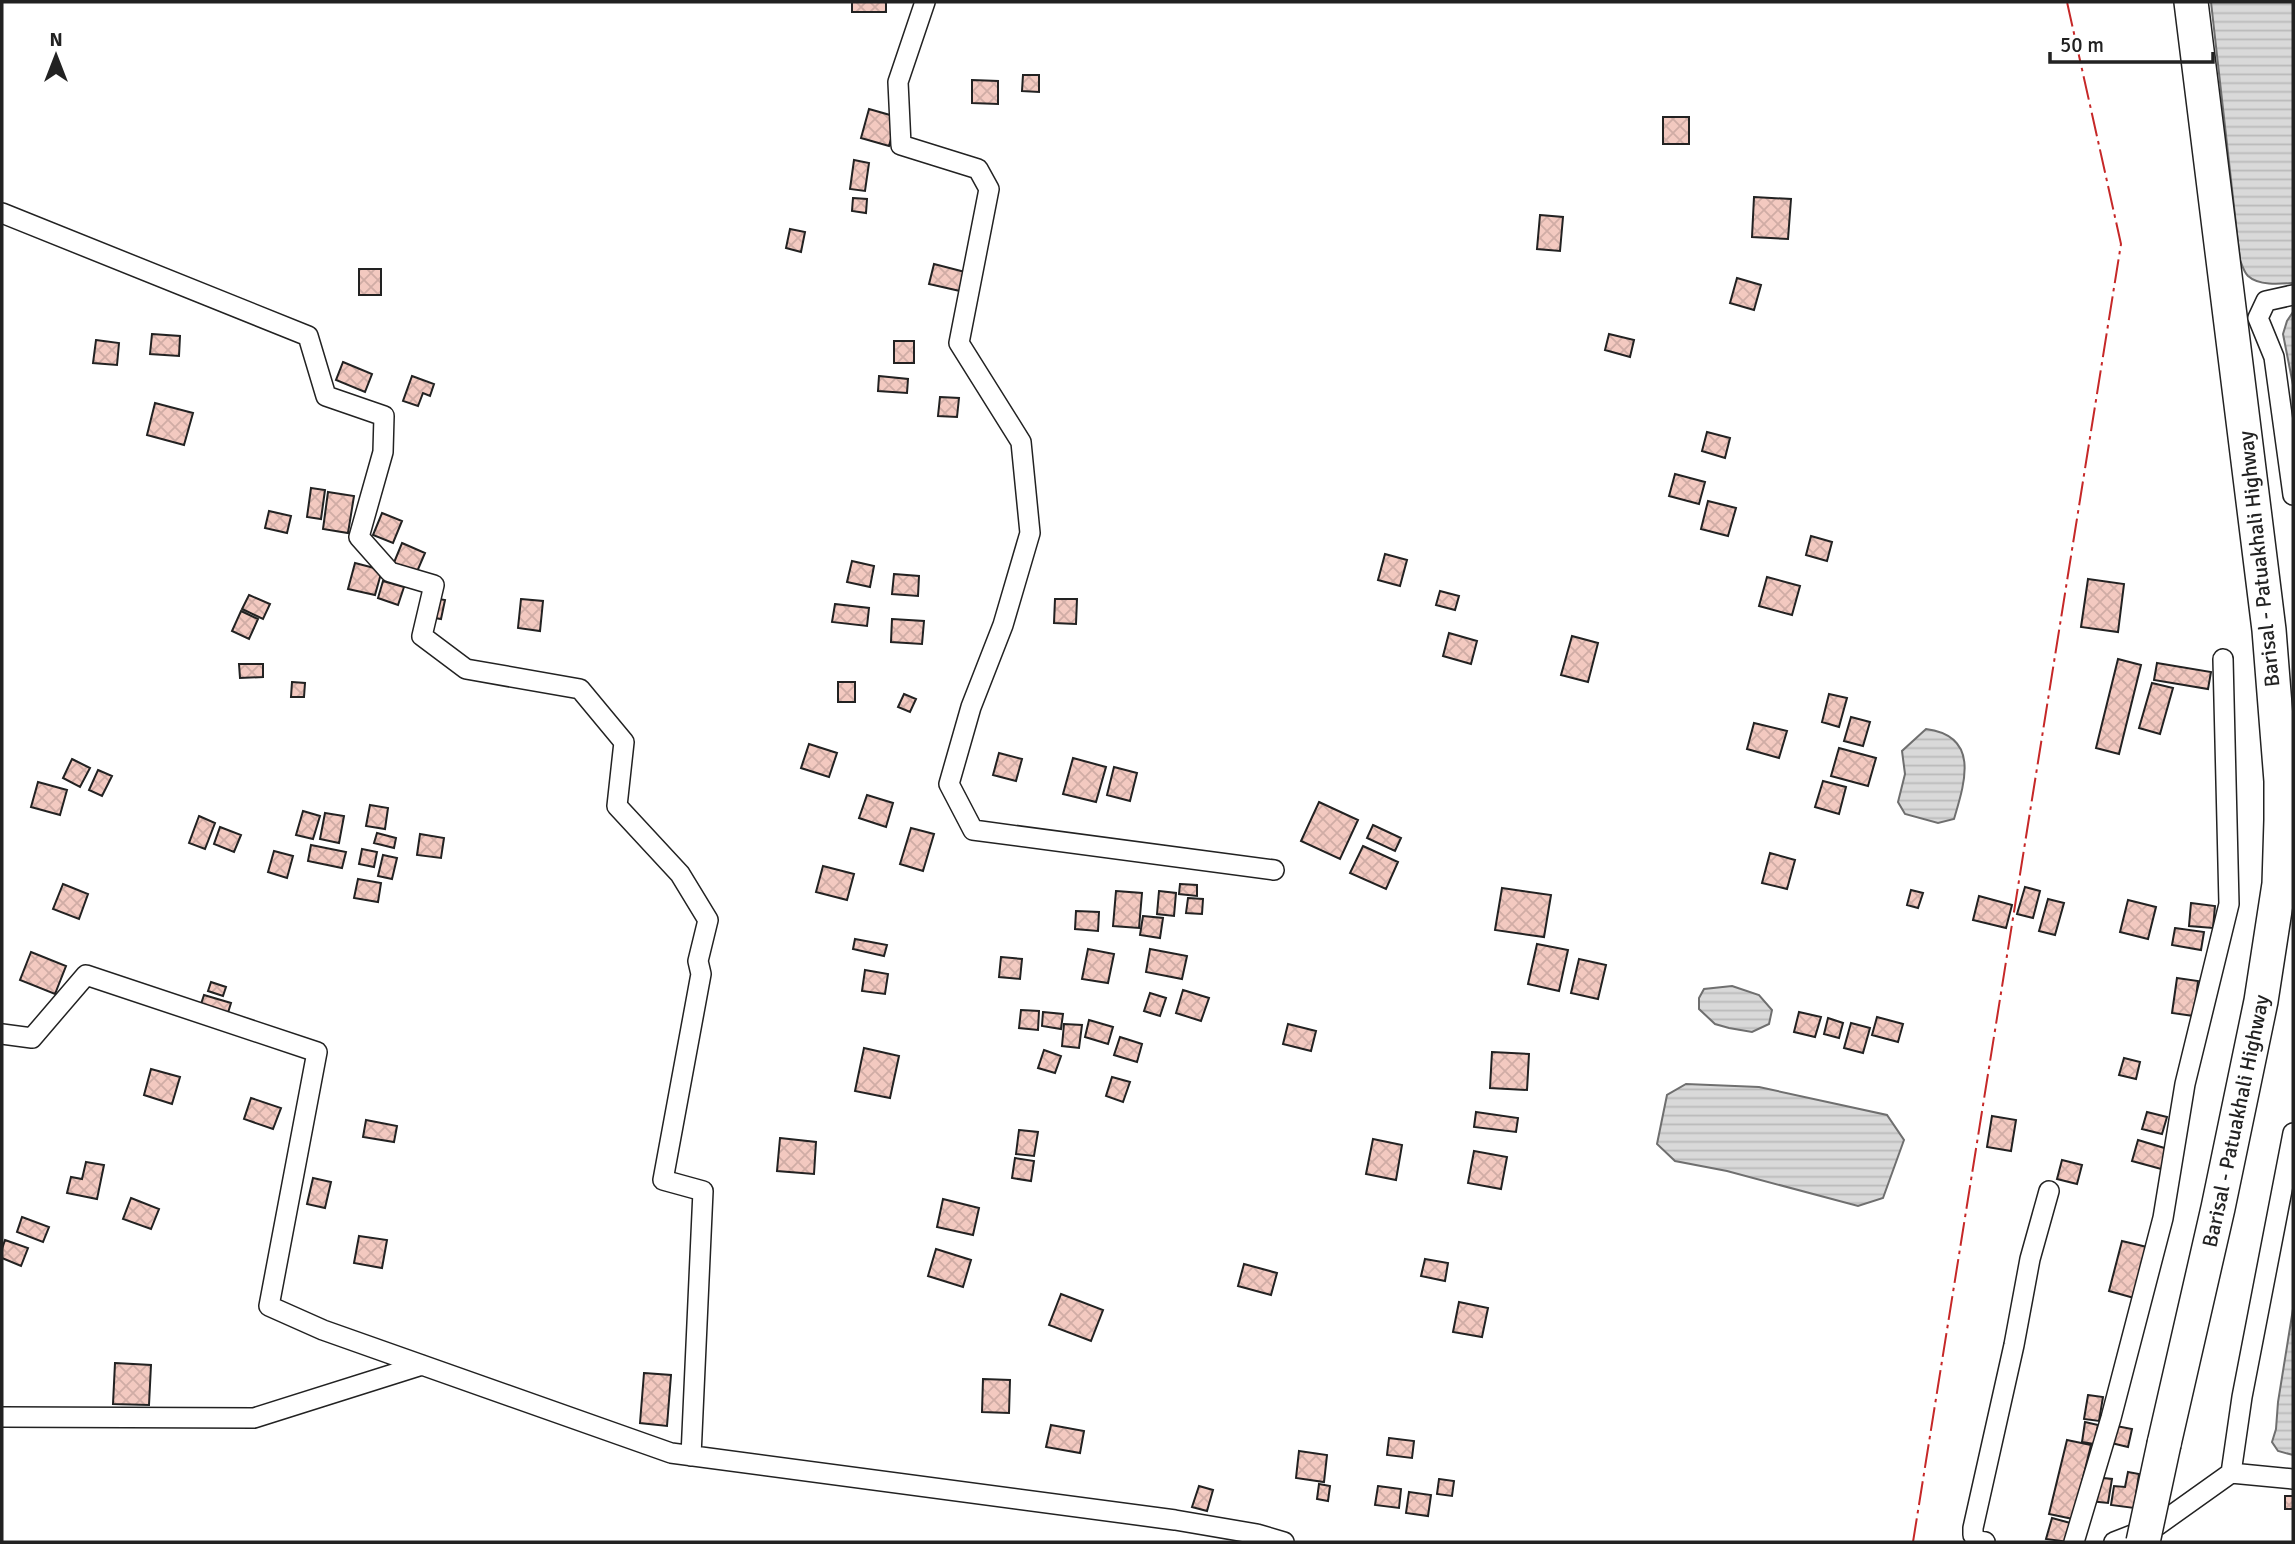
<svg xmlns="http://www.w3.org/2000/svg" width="2295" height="1544" font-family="Signika,sans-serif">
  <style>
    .water { fill: url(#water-rules); stroke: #6f6f6f; stroke-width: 2 }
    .building { fill: url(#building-cross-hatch); stroke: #222; stroke-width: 2 }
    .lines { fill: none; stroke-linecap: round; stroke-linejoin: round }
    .minor-casing { stroke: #222; stroke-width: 22 }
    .trunk-casing { stroke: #222; stroke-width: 36 }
    .minor { stroke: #fff; stroke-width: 19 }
    .trunk { stroke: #fff; stroke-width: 33 }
    .trunk-bridge-casing { stroke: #222; stroke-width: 36; stroke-linecap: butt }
    .trunk-bridge { stroke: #fff; stroke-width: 33 }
    .power { stroke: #c62828; stroke-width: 2; stroke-dasharray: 24 5 3.5 5; stroke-linecap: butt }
    .labels { text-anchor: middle; stroke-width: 5; stroke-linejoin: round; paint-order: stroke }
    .street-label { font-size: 21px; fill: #222; stroke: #fff }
  </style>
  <defs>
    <pattern id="water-rules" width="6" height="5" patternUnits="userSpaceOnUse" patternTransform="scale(1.75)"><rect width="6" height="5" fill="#d9d9d9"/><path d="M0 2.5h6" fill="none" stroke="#bababa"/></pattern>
    <pattern id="building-cross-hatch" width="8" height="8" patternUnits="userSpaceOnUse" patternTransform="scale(1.75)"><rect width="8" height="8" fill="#f3c9c0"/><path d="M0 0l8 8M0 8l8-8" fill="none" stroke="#d0aca5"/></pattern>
  </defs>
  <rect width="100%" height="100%" fill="#fff"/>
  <!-- water -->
  <path class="water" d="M2211,2H2293V283C2280,284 2259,286 2248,276C2244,272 2242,265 2240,260Z
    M2293,312V385L2283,334L2287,321Z
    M1926,729C1980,736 1965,782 1954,819L1938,823L1905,814L1898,802L1905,774L1902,751Z
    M1732,986L1759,995L1772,1010L1769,1024L1752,1032L1729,1028L1715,1024L1699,1009V998L1704,989Z
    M1686,1084L1759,1087L1887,1115L1904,1140L1883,1198L1858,1206L1727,1171L1675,1161L1657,1144L1667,1095Z
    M2293,1309V1455L2278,1451L2272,1442L2276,1429L2278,1402Z"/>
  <!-- building -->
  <path class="building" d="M852,2H886V12H852Z
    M1023,75H1039V92L1022,91Z
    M972,80L998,81V104L972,103Z
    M869,109L897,117L889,146L861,138Z
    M1663,117H1689V144H1663Z
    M854,160L869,163L865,191L850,189Z
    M1754,197L1791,199L1788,239L1752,237Z
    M853,198L867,199L866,213L852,211Z
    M1540,215L1563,217L1560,251L1537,249Z
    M790,229L805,232L801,252L786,248Z
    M934,264L965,272L960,291L929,284Z
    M359,269H381V295H359Z
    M1737,278L1761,285L1754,310L1730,303Z
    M152,334L180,336L179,356L150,354Z
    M1609,334L1634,340L1630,357L1605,350Z
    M96,340L119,343L117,365L93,363Z
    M894,341H914V363H894Z
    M343,362L372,374L365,392L336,380Z
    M412,376L434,384L430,396L423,393L418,406L403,401Z
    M879,376L908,379L907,393L878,391Z
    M940,397L959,398L957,417L938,416Z
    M155,403L193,413L184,445L147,435Z
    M1707,432L1730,438L1725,458L1702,451Z
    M1675,474L1705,482L1699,504L1669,496Z
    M311,488L325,490L321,519L307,517Z
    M328,492L354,496L348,533L323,529Z
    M1708,501L1736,508L1728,536L1701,529Z
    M269,511L291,516L287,533L265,528Z
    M382,513L402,521L393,543L373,535Z
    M1811,536L1832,542L1827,561L1806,555Z
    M402,543L425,553L416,574L393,565Z
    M1385,554L1407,560L1400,586L1378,580Z
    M852,561L874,566L870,587L847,582Z
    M355,563L382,570L375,595L348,589Z
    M894,574L919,576L918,596L892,594Z
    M1767,577L1800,586L1792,615L1759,606Z
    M2088,579L2124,584L2118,632L2081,627Z
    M383,581L404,587L398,605L378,598Z
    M1440,591L1459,596L1455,610L1436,605Z
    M249,595L270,604L263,619L242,609Z
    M433,598L445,600L441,619L429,617Z
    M521,599L543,601L540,631L518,628Z
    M1055,599H1077L1076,624L1054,623Z
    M835,604L869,608L867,626L832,622Z
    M241,611L258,619L249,639L232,631Z
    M892,619L924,621L922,644L891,642Z
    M1449,633L1477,641L1471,664L1443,656Z
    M1572,636L1598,643L1588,682L1561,675Z
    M2118,659L2141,665L2119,754L2096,748Z
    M2157,663L2211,672L2208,689L2154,680Z
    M239,664H263V677L240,678Z
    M292,682L305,683L304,697H291Z
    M838,682H855V702H838Z
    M2152,683L2173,688L2160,734L2139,728Z
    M904,694L916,699L910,712L898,707Z
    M1829,694L1847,698L1839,727L1822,722Z
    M1851,717L1870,722L1863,746L1844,741Z
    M1754,723L1787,731L1779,758L1747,749Z
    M809,744L837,753L829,777L801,768Z
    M1839,748L1876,758L1868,786L1831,776Z
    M999,753L1022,759L1016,781L993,775Z
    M1073,758L1106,767L1096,802L1063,794Z
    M72,759L90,768L80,787L63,778Z
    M1114,767L1137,773L1130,801L1107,795Z
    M98,770L112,776L102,796L89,790Z
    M1823,781L1846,787L1839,814L1815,807Z
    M38,782L67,790L60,815L31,807Z
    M867,795L893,803L886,827L859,818Z
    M1319,802L1358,820L1340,859L1301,841Z
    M370,805L388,808L385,829L366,826Z
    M303,811L320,816L313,839L296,835Z
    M325,813L344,816L339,843L320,839Z
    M199,816L215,823L205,849L189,843Z
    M1373,825L1401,838L1395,851L1367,838Z
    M220,827L241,835L234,852L214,844Z
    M911,828L934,834L923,871L900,864Z
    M377,833L396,838L394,848L374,843Z
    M420,834L444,838L441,858L417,855Z
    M311,845L346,852L342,868L308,861Z
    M1363,846L1398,862L1386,889L1350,873Z
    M362,849L377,852L374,867L359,864Z
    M274,851L293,856L287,878L268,872Z
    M1770,853L1795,860L1787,889L1762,883Z
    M383,855L397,858L392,879L378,876Z
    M823,866L854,874L847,900L816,892Z
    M358,879L381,883L378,902L354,898Z
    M63,884L88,894L79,919L53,909Z
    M1180,884L1197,885V896L1179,894Z
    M2025,887L2040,891L2033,918L2017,914Z
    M1502,888L1551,895L1544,937L1495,930Z
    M1911,890L1923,893L1918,908L1907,905Z
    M1116,891L1142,893L1139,928L1113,926Z
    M1159,891L1176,893L1174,916L1157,914Z
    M1979,896L2012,905L2006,928L1973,920Z
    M1188,898L1203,899L1202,914L1186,913Z
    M2048,899L2064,903L2055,935L2039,931Z
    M2128,900L2156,907L2148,939L2120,932Z
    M2191,903L2215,906L2213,928L2189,926Z
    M1076,911L1099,912L1098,931L1075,929Z
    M1143,916L1163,918L1160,938L1140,935Z
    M2175,928L2204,932L2201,950L2172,945Z
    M855,939L887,945L884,956L853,949Z
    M1537,944L1568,950L1559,991L1528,984Z
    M1088,949L1114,954L1108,983L1082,979Z
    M1150,949L1187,956L1182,979L1146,972Z
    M31,952L66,966L55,994L20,980Z
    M1001,957L1022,959L1020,979L999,977Z
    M1579,959L1606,965L1598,999L1571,993Z
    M865,970L888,974L885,994L862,991Z
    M2177,978L2198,981L2194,1016L2172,1013Z
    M211,982L226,987L223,996L208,991Z
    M1183,990L1209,998L1201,1021L1176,1013Z
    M1150,993L1166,998L1160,1016L1144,1011Z
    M204,995L231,1003L227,1016L200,1007Z
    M1021,1010L1039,1011L1038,1030L1019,1028Z
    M1043,1012L1063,1014L1061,1029L1042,1026Z
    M1799,1012L1821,1017L1815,1037L1794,1032Z
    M1877,1017L1903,1024L1898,1042L1872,1035Z
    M1828,1018L1843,1023L1839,1038L1824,1034Z
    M1089,1020L1113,1027L1108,1044L1085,1037Z
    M1851,1023L1870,1028L1863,1053L1844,1048Z
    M1064,1024L1082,1025L1079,1048L1062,1046Z
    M1288,1024L1316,1031L1311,1051L1283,1044Z
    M1120,1037L1142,1044L1137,1062L1114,1055Z
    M864,1048L899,1056L890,1098L855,1091Z
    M1044,1050L1061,1056L1055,1073L1038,1068Z
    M1492,1052L1529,1054L1527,1090L1490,1088Z
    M2124,1058L2140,1062L2136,1079L2119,1075Z
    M151,1069L180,1077L172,1104L144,1095Z
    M1112,1077L1130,1082L1123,1102L1106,1096Z
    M251,1098L281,1108L273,1129L244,1119Z
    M1476,1112L1518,1118L1516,1132L1474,1127Z
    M2147,1112L2167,1117L2162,1134L2142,1129Z
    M1992,1116L2016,1120L2011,1151L1987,1147Z
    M366,1120L397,1126L394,1142L363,1137Z
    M1019,1130L1038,1132L1034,1156L1016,1154Z
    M780,1138L816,1142L814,1174L777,1171Z
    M1373,1139L1402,1145L1396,1180L1366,1174Z
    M2138,1140L2171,1150L2165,1170L2132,1161Z
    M1474,1151L1507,1157L1501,1189L1468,1183Z
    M1015,1158L1034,1161L1031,1181L1012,1178Z
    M2062,1160L2082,1165L2077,1184L2057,1179Z
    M86,1162L104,1165L97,1199L67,1193L71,1177L82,1179Z
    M313,1178L331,1182L325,1208L307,1204Z
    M131,1198L159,1209L151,1229L123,1219Z
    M943,1199L979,1208L973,1235L937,1227Z
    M22,1217L49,1227L43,1242L17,1232Z
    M359,1236L387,1240L382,1268L354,1263Z
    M5,1240L28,1248L21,1266L2,1258V1249Z
    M2122,1241L2147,1247L2134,1298L2109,1291Z
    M936,1249L971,1260L963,1287L928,1276Z
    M1425,1259L1448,1263L1445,1281L1421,1276Z
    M1244,1264L1277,1273L1271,1295L1238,1286Z
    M1061,1294L1103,1310L1091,1341L1049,1325Z
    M1459,1302L1488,1308L1482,1337L1453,1332Z
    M115,1363L151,1365L149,1405L113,1404Z
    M644,1373L671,1375L667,1426L640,1423Z
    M983,1379L1010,1380L1009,1413L982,1412Z
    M2088,1395L2103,1397L2099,1421L2084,1419Z
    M2085,1422L2098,1425L2094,1444L2082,1442Z
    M1051,1425L1084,1431L1080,1453L1046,1447Z
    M2111,1425L2132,1429L2128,1447L2107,1442Z
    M1389,1438L1414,1441L1412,1458L1387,1455Z
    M2067,1440L2091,1445L2073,1519L2049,1514Z
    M1299,1451L1327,1455L1324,1482L1296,1478Z
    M2128,1472L2139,1474L2134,1508L2111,1505L2114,1486L2125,1487Z
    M2094,1477L2112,1479L2108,1503L2090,1501Z
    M1439,1479L1454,1481L1452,1496L1437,1494Z
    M1319,1484L1330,1486L1328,1501L1317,1499Z
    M1199,1486L1213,1490L1207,1511L1192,1507Z
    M1378,1486L1401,1489L1399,1508L1375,1505Z
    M1409,1492L1431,1495L1428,1516L1406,1513Z
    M2285,1496H2293V1509H2285Z
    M2052,1518L2074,1524L2069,1542L2046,1539Z"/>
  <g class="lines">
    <defs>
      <path id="minor" d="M925,2L898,82L901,145L978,169L989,189L959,343L1021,442L1030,533L1003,625L971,707L949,784L973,830L1274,870
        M2,213L308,336L326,396L384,416L383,452L359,537L390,572L434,585L422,636L466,669L580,689L624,742L617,806L680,874L708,920L698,961L701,974L663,1180L703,1191L691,1456
        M2293,295L2266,301L2258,318L2274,357L2293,495
        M2,1034L32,1038L86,975L317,1052L269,1306L323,1330L671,1453L1175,1520L1257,1534L1284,1542
        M2,1417L254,1418L422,1365
        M2231,1473L2293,1479
        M1985,1542L1978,1541L1973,1535V1528L2014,1345L2030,1259L2049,1191
        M2074,1542L2111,1418L2163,1218L2185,1084L2229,904L2223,659
        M2114,1542L2158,1525L2231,1473L2242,1397L2293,1133"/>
      <g id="trunk">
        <path id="s1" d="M2164,1444L2218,1208L2261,1001L2279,884L2281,820V781L2269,630L2191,2"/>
      </g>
    </defs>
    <!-- minor casing -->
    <use href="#minor" class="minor-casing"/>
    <!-- trunk casing -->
    <use href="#trunk" class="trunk-casing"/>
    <!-- minor -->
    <use href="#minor" class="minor"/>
    <!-- trunk -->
    <use href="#trunk" class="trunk"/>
    <defs>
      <path id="trunk-bridge" d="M2143,1542L2164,1444"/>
    </defs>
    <!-- trunk-bridge casing -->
    <use href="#trunk-bridge" class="trunk-bridge-casing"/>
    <!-- trunk-bridge -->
    <use href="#trunk-bridge" class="trunk-bridge"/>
    <!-- power -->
    <path class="power" d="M1913,1542L2121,244L2067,2"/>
  </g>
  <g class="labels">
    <!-- street labels -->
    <g class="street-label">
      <text transform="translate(2259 559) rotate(-96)" y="7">Barisal - Patuakhali Highway</text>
      <text dy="7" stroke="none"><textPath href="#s1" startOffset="331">Barisal - Patuakhali Highway</textPath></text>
    </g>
  </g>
  <!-- border -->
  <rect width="2295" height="1544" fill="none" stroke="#222222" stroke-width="7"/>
  <!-- north arrow -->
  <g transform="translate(56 56)" stroke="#ffffff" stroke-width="5" paint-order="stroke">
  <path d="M0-5L12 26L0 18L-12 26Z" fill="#222222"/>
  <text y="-10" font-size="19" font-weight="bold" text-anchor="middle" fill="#222222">N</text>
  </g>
  <!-- scale -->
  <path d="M2050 52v10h163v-10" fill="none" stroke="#222222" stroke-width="3.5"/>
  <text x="2060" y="52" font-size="21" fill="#222222" stroke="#ffffff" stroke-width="5" paint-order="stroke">50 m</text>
</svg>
